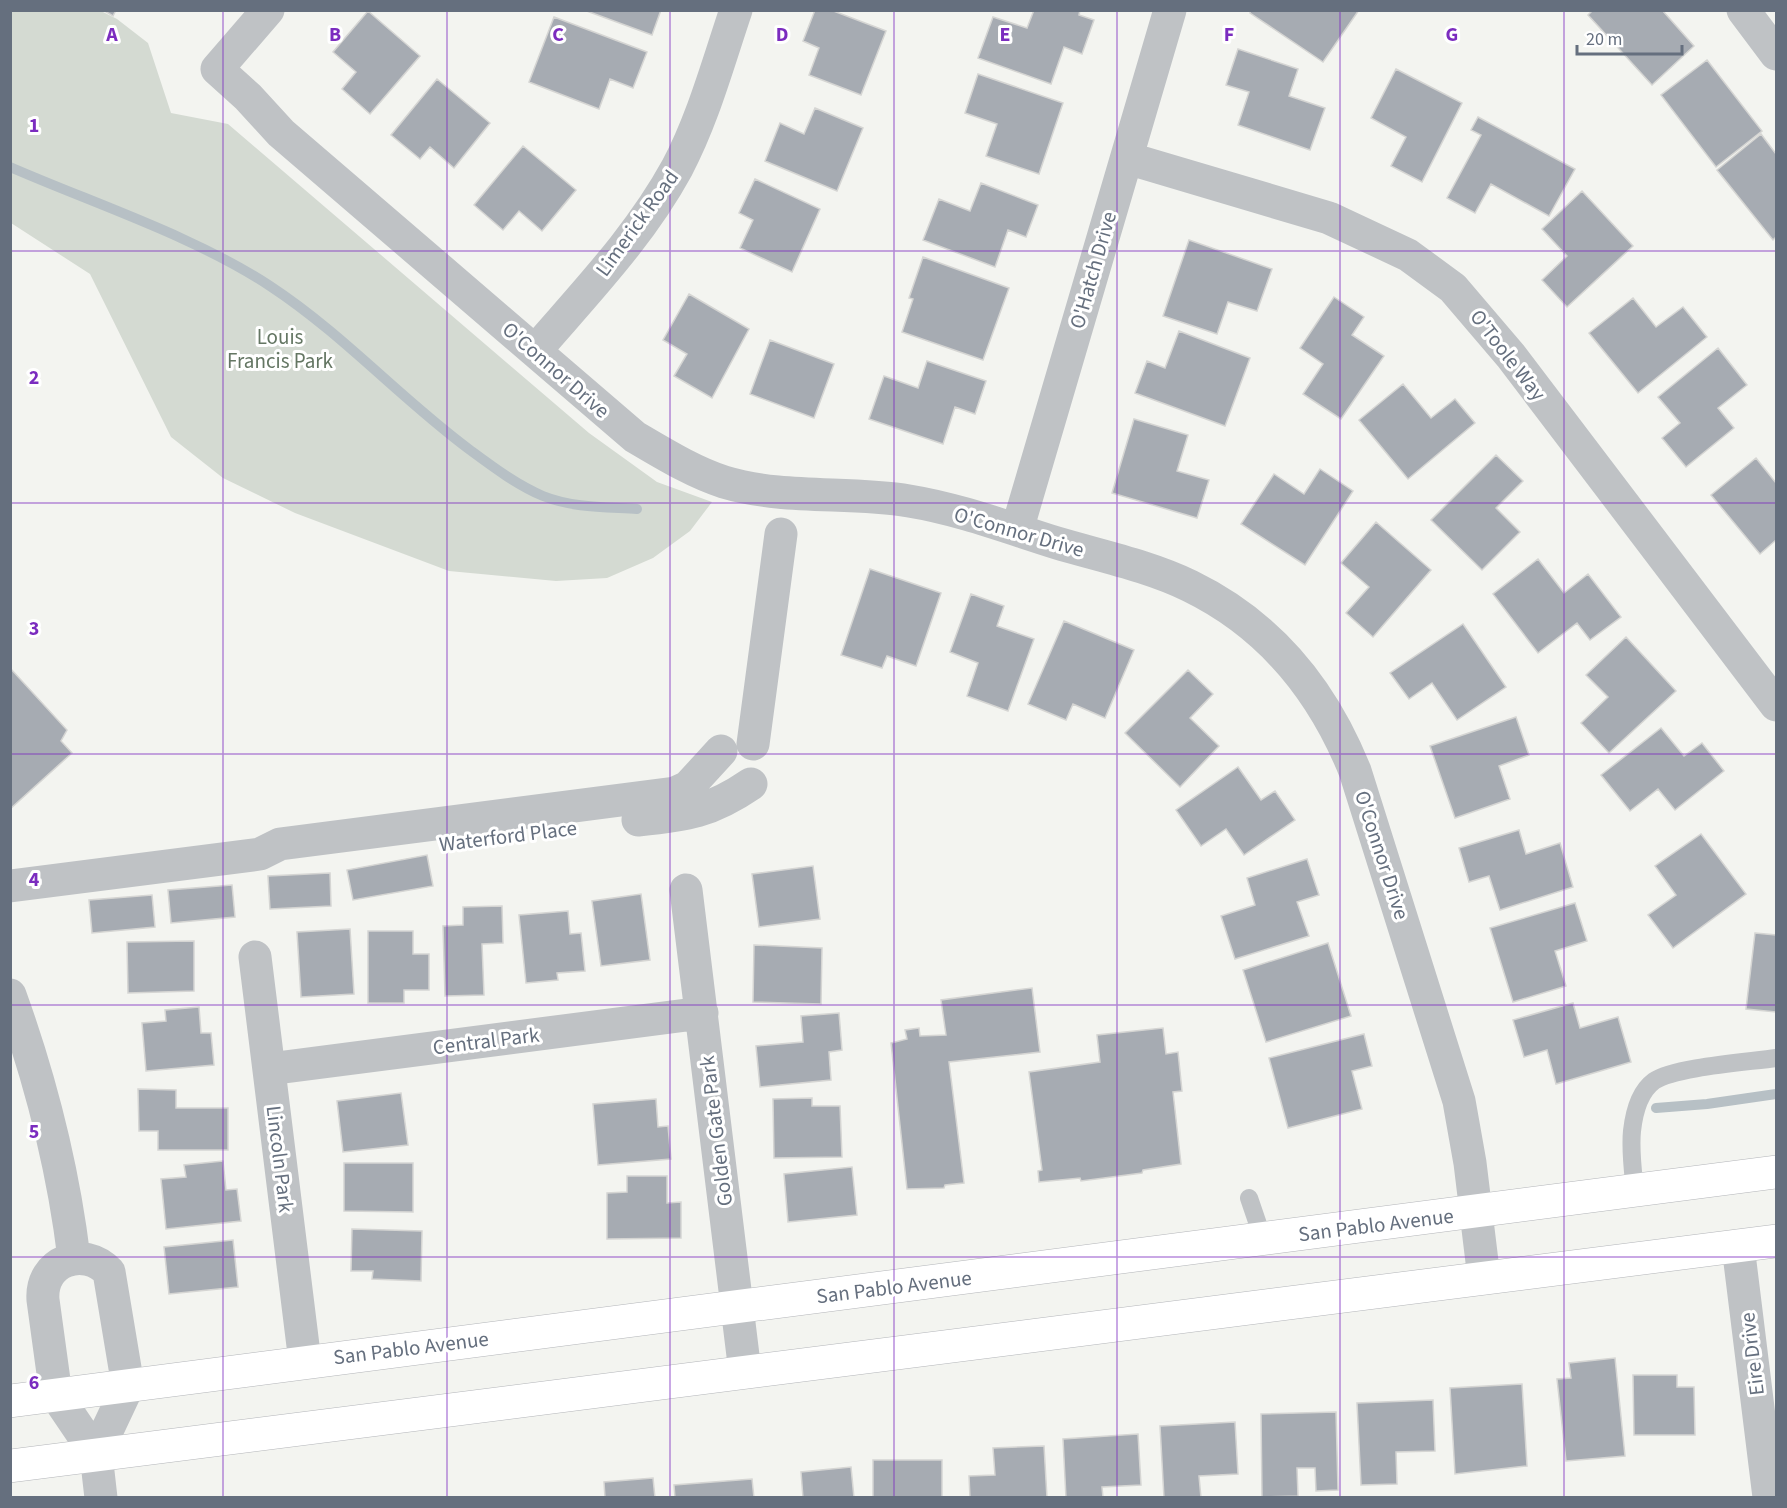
<svg xmlns="http://www.w3.org/2000/svg" width="1787" height="1508" font-family="'Source Sans 3',sans-serif">
  <style>
    .green { fill: #d4dad2 }
    .lines { fill: none; stroke-linecap: round; stroke-linejoin: round }
    .stream { stroke: #b7c0c5; stroke-width: 10 }
    .building { fill: #a6abb2; stroke: #d5d5d3; stroke-width: 1.5 }
    .primary-casing { stroke: #b3b5b9; stroke-width: 34 }
    .lane { stroke: #bfc2c5; stroke-width: 18 }
    .street { stroke: #bfc2c5; stroke-width: 33 }
    .primary { stroke: #fff; stroke-width: 33 }
    .grid { fill: none; stroke: #7b2cbf; stroke-width: 1.5; stroke-opacity: 0.55 }
    .labels { text-anchor: middle; stroke-width: 6; stroke-linejoin: round; paint-order: stroke }
    .street-label { font-size: 21px; fill: #656f7e; stroke: #fff }
    .park-label { font-size: 21px; fill: #647663; stroke: #fff }
    .grid-label { font-size: 20px; text-anchor: middle; font-weight: bold; fill: #7b2cbf; stroke: #fff; stroke-width: 6; stroke-linejoin: round; paint-order: stroke }
  </style>
  <rect width="100%" height="100%" fill="#f3f4f0"/>
  <!-- green -->
  <path class="green" d="M10,11H101L117,19L148,43L171,113L228,124L589,433L657,482L712,502L690,531L653,558L607,578L556,581L449,571L295,513L223,478L171,437L90,274L11,223Z"/>
  <g class="lines">
    <!-- stream -->
    <path class="stream" d="M10,167C95,204 194,236 270,286C343,334 401,399 470,450C493,467 517,485 543,496C573,508 606,507 637,509
      M1656,1108L1707,1104L1776,1094"/>
  </g>
  <!-- building -->
  <path class="building" d="M103,10H116L113,16Z
    M584,10H661L652,35Z
    M815,10H831L886,31L861,95L809,75L819,48L803,41Z
    M1034,10H1080L1079,15L1094,20L1082,54L1064,47L1051,84L978,58L993,17L1027,28Z
    M1251,10H1359L1323,62L1250,13Z
    M1593,10H1662L1694,46L1652,85L1588,15Z
    M368,11L420,56L370,114L342,89L356,72L333,52Z
    M554,17L647,52L633,88L610,79L599,109L529,82Z
    M1238,49L1298,69L1289,96L1325,108L1310,150L1238,125L1249,92L1226,85Z
    M1707,60L1762,131L1716,167L1661,95Z
    M1396,69L1462,103L1422,182L1391,166L1406,137L1371,118Z
    M978,74L1063,103L1039,174L986,156L997,124L965,113Z
    M437,79L490,123L454,168L430,147L420,159L391,135Z
    M815,108L863,128L837,191L765,161L780,123L804,134Z
    M1478,117L1575,169L1549,216L1491,184L1475,213L1447,198L1481,135L1471,130Z
    M1761,134L1776,154V237L1773,240L1717,170Z
    M523,146L576,190L542,231L519,211L503,230L474,205Z
    M755,179L820,209L792,272L740,248L753,220L739,213Z
    M981,183L1038,205L1026,237L1008,230L995,267L923,240L939,199L970,211Z
    M1582,191L1633,246L1567,307L1542,280L1567,256L1542,229Z
    M1189,240L1272,269L1257,311L1228,302L1217,334L1163,316Z
    M923,257L1009,288L983,360L902,332L913,299L909,298Z
    M689,294L749,329L712,398L674,376L687,354L663,340Z
    M1334,297L1364,317L1352,335L1384,356L1341,419L1303,394L1323,364L1300,348Z
    M1633,298L1656,327L1683,307L1707,337L1638,393L1589,333Z
    M1179,331L1250,358L1225,426L1135,393L1147,361L1165,368Z
    M770,340L834,364L814,418L750,394Z
    M1718,348L1747,385L1718,408L1734,428L1686,467L1662,438L1680,423L1658,397Z
    M927,361L986,381L975,414L955,407L943,444L869,419L884,376L918,388Z
    M1403,384L1431,418L1455,399L1475,423L1408,479L1359,420Z
    M1134,419L1188,435L1177,471L1209,480L1197,518L1112,493Z
    M1496,455L1523,481L1496,508L1520,532L1482,570L1431,520Z
    M1756,458L1776,483V540L1760,554L1711,495Z
    M1320,469L1353,491L1305,565L1241,524L1274,474L1304,494Z
    M1376,522L1431,570L1373,637L1346,613L1369,587L1341,563Z
    M1538,559L1564,593L1588,574L1621,617L1590,640L1577,623L1538,653L1493,594Z
    M870,569L941,593L916,666L887,656L882,668L841,655Z
    M971,594L1004,606L997,626L1034,639L1008,711L967,696L978,663L950,652Z
    M1064,621L1134,650L1105,718L1073,704L1066,720L1028,704Z
    M1463,624L1506,687L1457,720L1432,683L1409,699L1390,673Z
    M1626,637L1676,691L1609,753L1581,723L1608,697L1586,675Z
    M10,668L67,730L61,741L72,753L10,809Z
    M1188,670L1213,694L1190,718L1219,746L1180,787L1125,733Z
    M1516,717L1529,755L1499,766L1510,799L1455,818L1430,746Z
    M1661,728L1684,756L1702,743L1724,771L1675,810L1658,789L1630,811L1601,775Z
    M1238,767L1261,800L1275,791L1295,820L1244,855L1226,829L1201,846L1176,810Z
    M1519,830L1526,854L1560,843L1573,887L1500,910L1489,876L1469,882L1459,848Z
    M1701,834L1746,894L1673,948L1648,915L1676,895L1655,866Z
    M427,855L433,886L353,900L347,870Z
    M1307,859L1319,895L1297,902L1309,936L1235,959L1221,916L1255,905L1247,878Z
    M813,866L820,919L759,927L752,874Z
    M330,873L331,906L270,909L268,876Z
    M232,885L235,917L171,923L168,890Z
    M641,894L650,960L601,966L592,901Z
    M152,895L155,927L92,933L89,900Z
    M1575,903L1587,941L1555,951L1566,986L1513,1002L1490,928Z
    M502,906L503,943L482,944L484,995L445,996L443,926L463,925V907Z
    M568,911L570,934L581,933L585,971L557,973L558,980L526,983L519,915Z
    M350,929L354,994L301,997L297,932Z
    M368,931H413V954H429V990H404V1003H368Z
    M1755,933L1776,935V1012L1746,1009Z
    M194,941V991L128,993L127,942Z
    M1328,943L1351,1016L1266,1042L1243,970Z
    M754,945L822,948L821,1004L753,1002Z
    M1032,988L1040,1052L949,1062L964,1183L945,1185L944,1188L907,1189L891,1043L907,1039L905,1030L919,1028L920,1036L946,1035L941,1000Z
    M1573,1003L1580,1028L1618,1017L1631,1062L1556,1084L1547,1050L1524,1057L1513,1020Z
    M199,1007L201,1033H211L214,1065L146,1071L142,1023L166,1021L165,1010Z
    M839,1013L842,1050L829,1052L831,1080L760,1087L756,1046L803,1042L801,1016Z
    M1163,1028L1166,1054L1178,1052L1182,1091L1173,1092L1181,1164L1143,1170L1142,1173L1081,1181L1080,1178L1039,1182L1038,1171L1042,1170L1029,1072L1100,1062L1097,1035Z
    M1364,1034L1372,1066L1352,1071L1362,1109L1288,1128L1269,1058Z
    M138,1089L176,1090V1108H228V1150H158V1131H139Z
    M401,1093L408,1145L343,1152L337,1101Z
    M812,1098V1106H840L842,1157L774,1158L773,1099Z
    M656,1099L658,1127L668,1126L671,1159L598,1165L593,1104Z
    M223,1161L226,1190L237,1189L241,1221L166,1229L161,1179L186,1177L184,1165Z
    M344,1163H413V1212L344,1211Z
    M852,1167L857,1215L788,1222L784,1174Z
    M627,1176H667V1203L681,1202V1238L607,1239V1193L627,1192Z
    M352,1229L422,1231L421,1281L372,1279L373,1271H351Z
    M233,1240L238,1287L169,1294L164,1247Z
    M1615,1358L1625,1456L1566,1461L1557,1379L1571,1378L1569,1363Z
    M1633,1375H1677V1387H1694L1695,1435H1634Z
    M1522,1384L1527,1466L1455,1474L1450,1388Z
    M1433,1400L1435,1451L1396,1452L1397,1484L1361,1485L1357,1403Z
    M1336,1412L1338,1490L1316,1491L1315,1468H1297L1298,1496L1262,1497L1261,1414Z
    M1235,1422L1238,1474L1199,1476L1201,1498H1164L1160,1426Z
    M1138,1434L1141,1485L1102,1487L1103,1498H1066L1063,1439Z
    M1044,1446L1047,1498H970L969,1476L995,1475L993,1448Z
    M873,1460H942V1498H873Z
    M851,1467L854,1498H803L801,1472Z
    M653,1478L655,1498H605L604,1482Z
    M752,1479L754,1498H675L674,1485Z"/>
  <g class="lines">
    <defs>
      <path id="primary" d="M10,1401L1776,1172
        M10,1466L1776,1241"/>
    </defs>
    <!-- primary casing -->
    <use href="#primary" class="primary-casing"/>
    <!-- lane -->
    <path class="lane" d="M1635,1191C1633,1171 1630,1151 1632,1131C1634,1113 1639,1092 1654,1081C1674,1067 1749,1062 1776,1058
      M1249,1198L1263,1239"/>
    <!-- street -->
    <path class="street" d="M268,10L217,69L248,97L281,133L635,437C664,454 693,472 724,482C784,500 848,491 909,501C959,509 1009,528 1057,543C1101,556 1149,566 1190,586C1270,625 1322,689 1355,771L1459,1101L1470,1163L1484,1278
      M1743,10L1776,54
      M1127,158L1329,218L1408,255L1453,288L1511,356L1776,705
      M535,351C585,293 640,236 677,168C703,119 718,63 736,10
      M1017,530L1170,10
      M753,744L781,534
      M638,820C687,815 710,812 751,784
      M10,886L260,854L280,844L675,793L688,787L721,751
      M686,890L745,1372
      M255,957L305,1362
      M10,995C41,1081 63,1167 74,1258
      M269,1069L702,1013
      M1738,1246L1769,1497
      M96,1454L128,1386L109,1272C84,1245 40,1261 43,1300L56,1395L96,1454L101,1498"/>
    <!-- primary -->
    <use href="#primary" class="primary"/>
  </g>
  <!-- grid -->
  <path class="grid" d="M223,10V1498M447,10V1498M670,10V1498M894,10V1498M1117,10V1498M1340,10V1498M1564,10V1498M10,251H1776M10,503H1776M10,754H1776M10,1005H1776M10,1257H1776"/>
  <g class="labels">
    <!-- street labels -->
    <g class="street-label">
      <text transform="translate(637 223) rotate(-54)" y="7">Limerick Road</text>
      <text transform="translate(1093 270) rotate(-74)" y="7">O'Hatch Drive</text>
      <text transform="translate(1508 355) rotate(52)" y="7">O'Toole Way</text>
      <text transform="translate(556 370) rotate(41)" y="7">O'Connor Drive</text>
      <text transform="translate(1019 532) rotate(16)" y="7">O'Connor Drive</text>
      <text transform="translate(508 836) rotate(-7)" y="7">Waterford Place</text>
      <text transform="translate(1382 855) rotate(72)" y="7">O'Connor Drive</text>
      <text transform="translate(486 1041) rotate(-7)" y="7">Central Park</text>
      <text transform="translate(716 1131) rotate(-97)" y="7">Golden Gate Park</text>
      <text transform="translate(280 1159) rotate(83)" y="7">Lincoln Park</text>
      <text transform="translate(1376 1225) rotate(-7)" y="7">San Pablo Avenue</text>
      <text transform="translate(894 1287) rotate(-7)" y="7">San Pablo Avenue</text>
      <text transform="translate(411 1348) rotate(-7)" y="7">San Pablo Avenue</text>
      <text transform="translate(1752 1354) rotate(-97)" y="7">Eire Drive</text>
    </g>
    <!-- park labels -->
    <g class="park-label">
      <text x="280" y="344">Louis<tspan x="280" dy="24">Francis Park</tspan></text>
    </g>
  </g>
  <g class="grid-label">
    <text x="112" y="41">A</text>
    <text x="335" y="41">B</text>
    <text x="558" y="41">C</text>
    <text x="782" y="41">D</text>
    <text x="1005" y="41">E</text>
    <text x="1229" y="41">F</text>
    <text x="1452" y="41">G</text>
    <text x="34" y="132">1</text>
    <text x="34" y="384">2</text>
    <text x="34" y="635">3</text>
    <text x="34" y="886">4</text>
    <text x="34" y="1138">5</text>
    <text x="34" y="1389">6</text>
  </g>
  <!-- border -->
  <rect width="1787" height="1508" fill="none" stroke="#656f7e" stroke-width="24"/>
  <!-- scale -->
  <path d="M1577 45v9h105v-9" fill="none" stroke="#656f7e" stroke-width="3"/>
  <text x="1586" y="45" font-size="18" fill="#656f7e" stroke="#ffffff" stroke-width="4.5" paint-order="stroke">20 m</text>
</svg>
